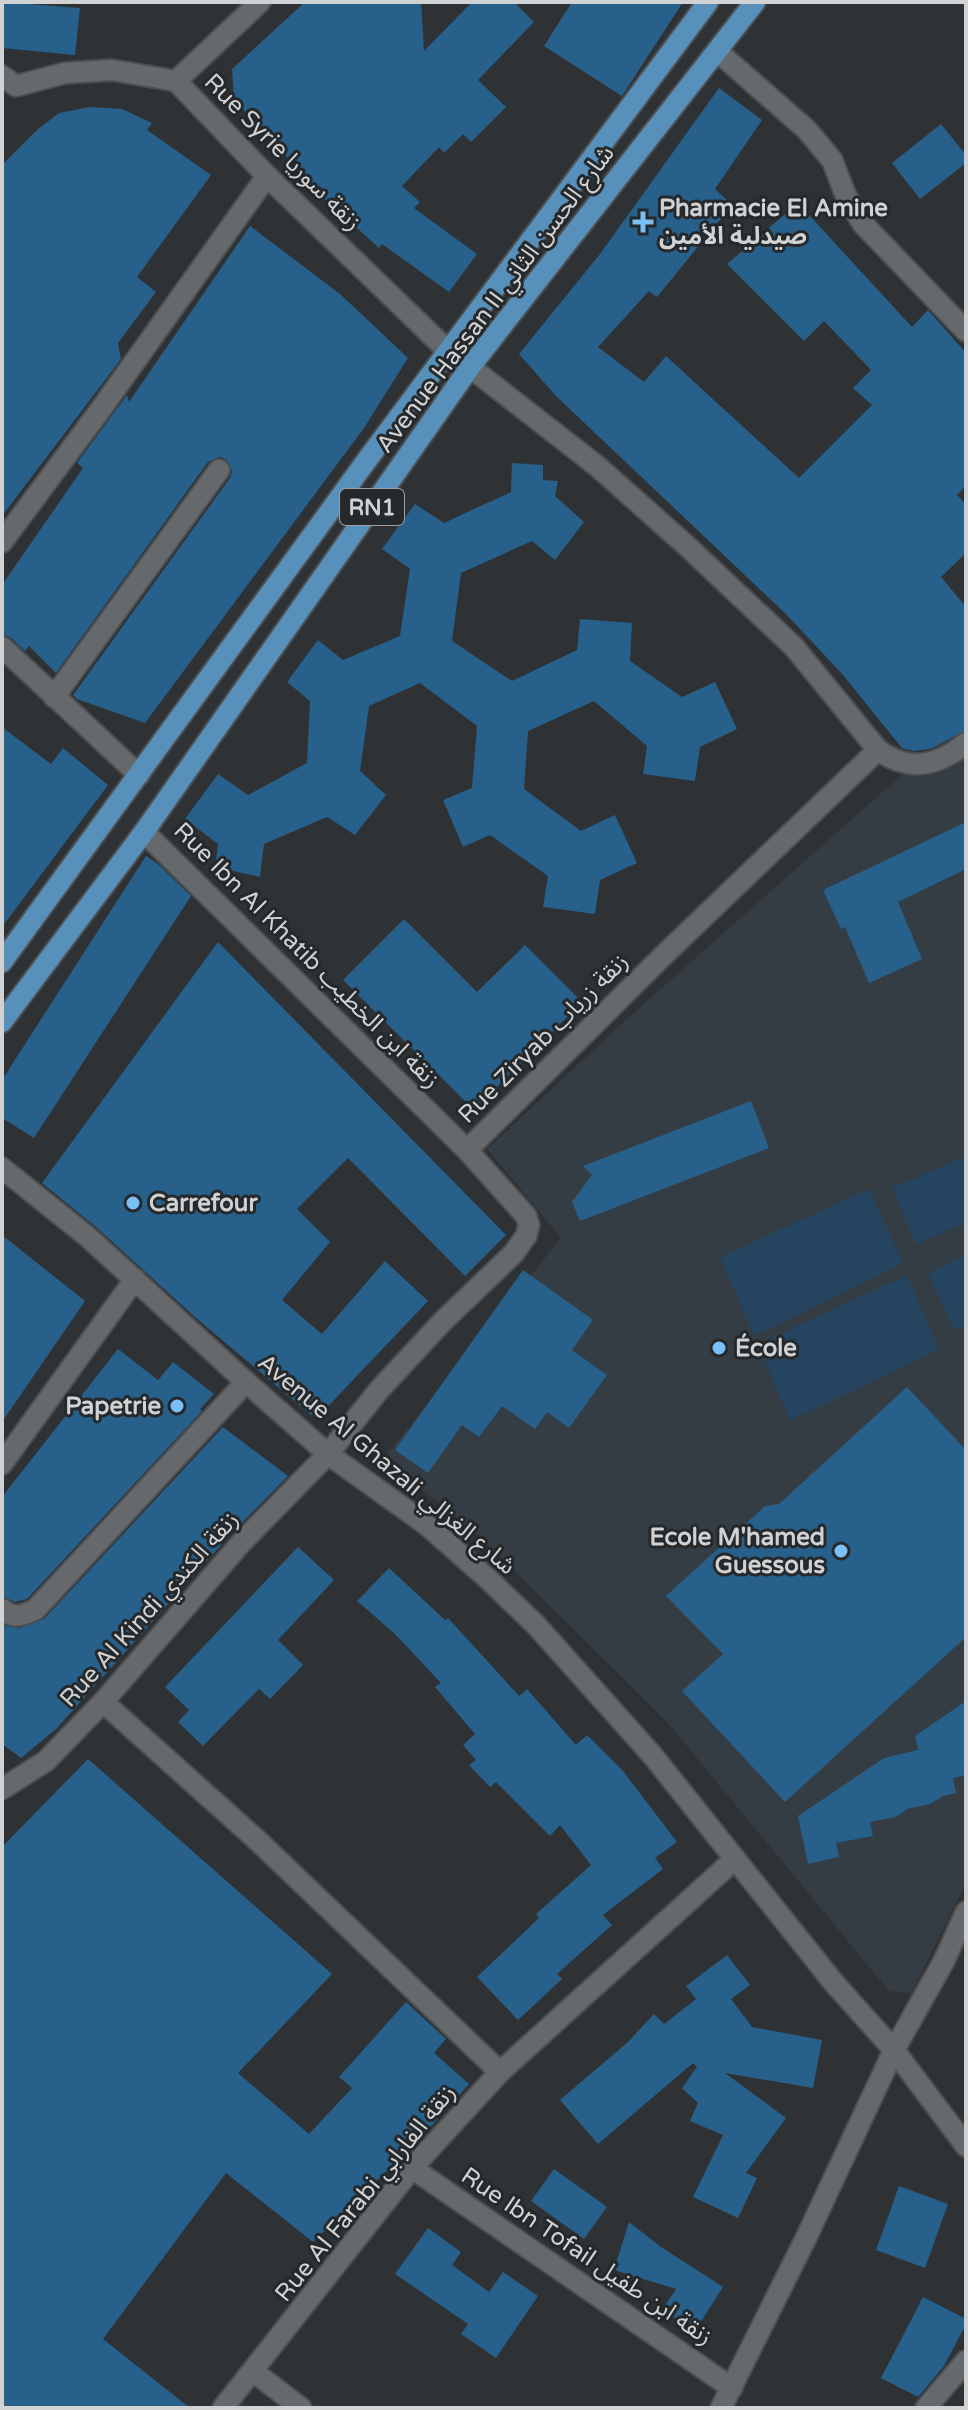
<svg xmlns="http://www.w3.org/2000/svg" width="968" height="2410" font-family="'Varela Round','Noto Sans Arabic',sans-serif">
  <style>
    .built { fill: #353d44 }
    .green { fill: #24445f }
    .building { fill: #27608a }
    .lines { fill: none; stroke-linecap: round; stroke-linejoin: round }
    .minor-casing { stroke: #4c4e50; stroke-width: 24 }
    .tertiary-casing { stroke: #4c4e50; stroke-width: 24 }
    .primary-casing { stroke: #4c4e50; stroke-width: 24 }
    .minor { stroke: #66696c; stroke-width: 20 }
    .tertiary { stroke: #66696c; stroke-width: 20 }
    .primary { stroke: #5690bb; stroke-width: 20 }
    .poi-dot { fill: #79bff8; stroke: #26292b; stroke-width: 3 }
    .labels { text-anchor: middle; stroke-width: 6; stroke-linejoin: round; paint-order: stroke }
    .shield { fill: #26292b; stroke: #9d9fa1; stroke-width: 2 }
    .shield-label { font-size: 22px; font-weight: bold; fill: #d0d2d3 }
    .street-label { font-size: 24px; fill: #d0d2d3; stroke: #26292b }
    .poi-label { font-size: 24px; font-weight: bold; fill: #d0d2d3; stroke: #26292b; text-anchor: start }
  </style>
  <rect width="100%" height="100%" fill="#2f3235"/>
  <!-- built -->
  <path class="built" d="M966,718V1883L911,1994L889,1991L669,1724L483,1539L383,1459L561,1238L487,1149L639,1008Z"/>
  <!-- green -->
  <path class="green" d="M966,1156V1222L916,1245L892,1188Z
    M869,1189L903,1263L754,1336L720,1257Z
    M966,1255V1324L954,1330L928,1273Z
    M907,1275L939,1349L790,1421L758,1344Z"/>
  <!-- building -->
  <path class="building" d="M2,2L80,8L75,55L2,48Z
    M305,2H421L424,51L472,2H514L534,22L478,80L506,107L471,142L463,134L444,153L439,147L402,186L420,202L414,208L477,254L449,292L382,244L379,248L326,200L234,99L232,69Z
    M572,2H683L622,96L544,46Z
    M719,88L762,120L715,189L732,205L657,297L649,291L598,347L644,382L666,356L799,478L872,405L853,388L871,370L824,321L804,341L727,264L798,203L912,327L928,310L966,353V485L957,495L966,505V553L941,577L966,607V730L930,749L914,751L902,748L843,675L786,614L556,396L519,354L600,254Z
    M90,107L122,109L152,123L147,130L211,175L137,277L156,292L118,343L121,359L2,516V165L37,130L59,113Z
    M941,124L966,155V163L920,199L892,163Z
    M250,226L340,294L408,358L364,428L145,723L77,699L73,695L230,478L232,471L227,460L220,457L208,462L56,673L29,646L25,651L10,637L2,634V585L83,468L77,463L127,395L129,402Z
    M512,463L543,465V480L558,481L555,496L584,522L555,560L532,541L461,573L452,641L512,681L577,650L580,619L632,623L630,661L682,697L715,682L737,729L700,747L695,781L643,774L647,746L594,701L528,731L524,789L581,831L615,815L637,863L600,880L595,914L543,907L548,876L490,835L463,847L443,800L472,788L477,726L420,683L369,706L360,771L386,795L355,835L327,817L264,844L260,877L215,867L218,844L185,819L218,774L248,795L307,763L310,701L287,682L318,640L343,660L400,636L410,569L382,549L415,504L444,523L511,492Z
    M2,727L51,764L63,748L108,785L2,927Z
    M966,822V869L898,902L922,959L869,983L845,927L841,929L823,890Z
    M146,856L158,864L191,896L34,1138L2,1118V1080Z
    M404,919L477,992L525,945L582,1002L474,1110L343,980Z
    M218,942L506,1235L465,1276L348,1158L297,1209L330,1242L282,1300L322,1334L385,1261L428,1301L316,1419L196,1318L96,1227L42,1183Z
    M751,1101L769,1148L580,1221L572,1202L592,1175L583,1166Z
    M2,1235L85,1301L2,1422Z
    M523,1270L593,1320L572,1350L607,1375L569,1428L547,1412L535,1429L502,1406L479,1437L462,1425L428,1473L395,1450Z
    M118,1349L158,1380L173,1362L214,1394L200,1409L202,1411L27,1599L15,1602L2,1596V1497Z
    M907,1387L966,1450V1637L785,1802L682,1691L723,1654L666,1596L765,1506L779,1504Z
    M223,1427L288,1476L232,1533L56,1729L21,1758L2,1744V1625L20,1628L44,1619Z
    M298,1547L334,1580L278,1640L303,1665L270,1699L259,1689L203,1746L178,1722L189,1710L165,1687Z
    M389,1568L445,1620L448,1618L519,1696L527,1689L576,1745L587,1735L623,1771L677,1842L655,1858L663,1869L603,1915L612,1925L557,1974L562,1979L518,2020L477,1977L539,1918L536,1914L591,1865L560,1825L550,1836L496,1782L490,1787L469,1765L476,1760L463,1745L475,1734L435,1687L441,1683L394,1633L357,1601Z
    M966,1701V1775L953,1778L956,1793L943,1796L930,1804L907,1809L896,1817L870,1822L873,1836L836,1843L839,1857L808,1864L798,1816L884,1758L918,1750L915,1736Z
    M88,1759L332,1974L238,2073L309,2134L352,2088L339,2077L406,2002L446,2039L434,2053L469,2084L415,2144L313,2242L226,2173L103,2339L190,2408H2V1847Z
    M727,1955L750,1985L731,1999L752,2027L822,2040L813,2088L725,2073L786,2118L746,2173L757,2178L738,2218L693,2197L723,2135L690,2121L698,2103L682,2088L697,2067L693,2063L598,2144L560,2100L628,2042L654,2014L664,2024L696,1999L686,1986Z
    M554,2169L607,2207L584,2239L531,2201Z
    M899,2186L948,2204L925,2268L876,2250Z
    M629,2222L661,2247L723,2287L695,2331L662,2310L676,2289L614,2270Z
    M428,2228L461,2252L452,2265L489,2292L503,2272L538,2296L496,2358L461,2334L468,2324L395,2274Z
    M923,2297L966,2319V2324L944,2366L918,2397L881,2378Z"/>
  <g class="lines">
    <defs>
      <path id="minor" d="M717,51L807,130L832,160L846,196L863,224L966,331
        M2,76L16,86L65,73L112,70L176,81L267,176L448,351
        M176,81L260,2
        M470,367L597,466L688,547L794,647L878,750C910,773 938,766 966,743
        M2,542L101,409L267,176
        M2,647L139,775
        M54,697L219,470
        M467,1150L666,953L878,750
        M2,1464L135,1279
        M2,1609C13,1619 22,1616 35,1610L246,1382
        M103,1702L257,1840L500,2072
        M2,1789L46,1761L103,1702L242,1542L328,1454L379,1390L443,1321L514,1253L526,1236L529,1225L526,1216L467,1150L144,832
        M412,2168L732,2388
        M254,2372L301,2408
        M223,2408L412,2168L500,2072L735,1859
        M721,2408L806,2238L894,2050L944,1961L966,1912
        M926,2408L966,2361"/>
      <path id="tertiary" d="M2,1168L88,1237L246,1382L328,1454L427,1525L488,1579L536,1625L653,1756L834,1983L894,2050L966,2146"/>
      <path id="primary" d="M2,962L367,460L708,2
        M2,1022L144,832L470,367L755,2"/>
    </defs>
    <!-- minor casing -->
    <use href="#minor" class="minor-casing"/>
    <!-- tertiary casing -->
    <use href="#tertiary" class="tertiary-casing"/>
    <!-- primary casing -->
    <use href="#primary" class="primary-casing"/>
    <!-- minor -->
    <use href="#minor" class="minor"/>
    <!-- tertiary -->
    <use href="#tertiary" class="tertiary"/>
    <!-- primary -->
    <use href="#primary" class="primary"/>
  </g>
  <!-- markers -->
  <g class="poi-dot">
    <path d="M639 210h8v8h8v8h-8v8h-8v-8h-8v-8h8z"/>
    <circle cx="133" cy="1203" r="8"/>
    <circle cx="719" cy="1348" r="8"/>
    <circle cx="177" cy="1406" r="8"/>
    <circle cx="841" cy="1551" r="8"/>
  </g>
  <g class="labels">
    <!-- shield labels -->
    <rect class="shield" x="340" y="489" width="64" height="36" rx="6"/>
    <g class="shield-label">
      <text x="372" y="515">RN1</text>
    </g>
    <!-- street labels -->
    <g class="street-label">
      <text transform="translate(283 152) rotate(45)" y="8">Rue Syrie زنقة سوريا</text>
      <text transform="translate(495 299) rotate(-53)" y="8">Avenue Hassan II شارع الحسن الثاني</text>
      <text transform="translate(307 955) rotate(45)" y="8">Rue Ibn Al Khatib زنقة ابن الخطيب</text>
      <text transform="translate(543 1038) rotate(-45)" y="8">Rue Ziryab زنقة زرياب</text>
      <text transform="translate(387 1464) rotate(40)" y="8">Avenue Al Ghazali شارع الغزالي</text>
      <text transform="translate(149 1609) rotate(-48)" y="8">Rue Al Kindi زنقة الكندي</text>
      <text transform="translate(365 2193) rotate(-51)" y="8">Rue Al Farabi زنقة الفارابي</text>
      <text transform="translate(587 2256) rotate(34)" y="8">Rue Ibn Tofail زنقة ابن طفيل</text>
    </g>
    <!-- poi labels -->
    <g class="poi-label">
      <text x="659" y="216">Pharmacie El Amine<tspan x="659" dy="28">صيدلية الأمين</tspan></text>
      <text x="149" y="1211">Carrefour</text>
      <text x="735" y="1356">École</text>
      <text x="161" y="1414" text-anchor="end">Papetrie</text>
      <text x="825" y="1545" text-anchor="end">Ecole M'hamed<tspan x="825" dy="28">Guessous</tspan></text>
    </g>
  </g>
  <!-- border -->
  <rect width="968" height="2410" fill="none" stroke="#d0d2d3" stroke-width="8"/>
</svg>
